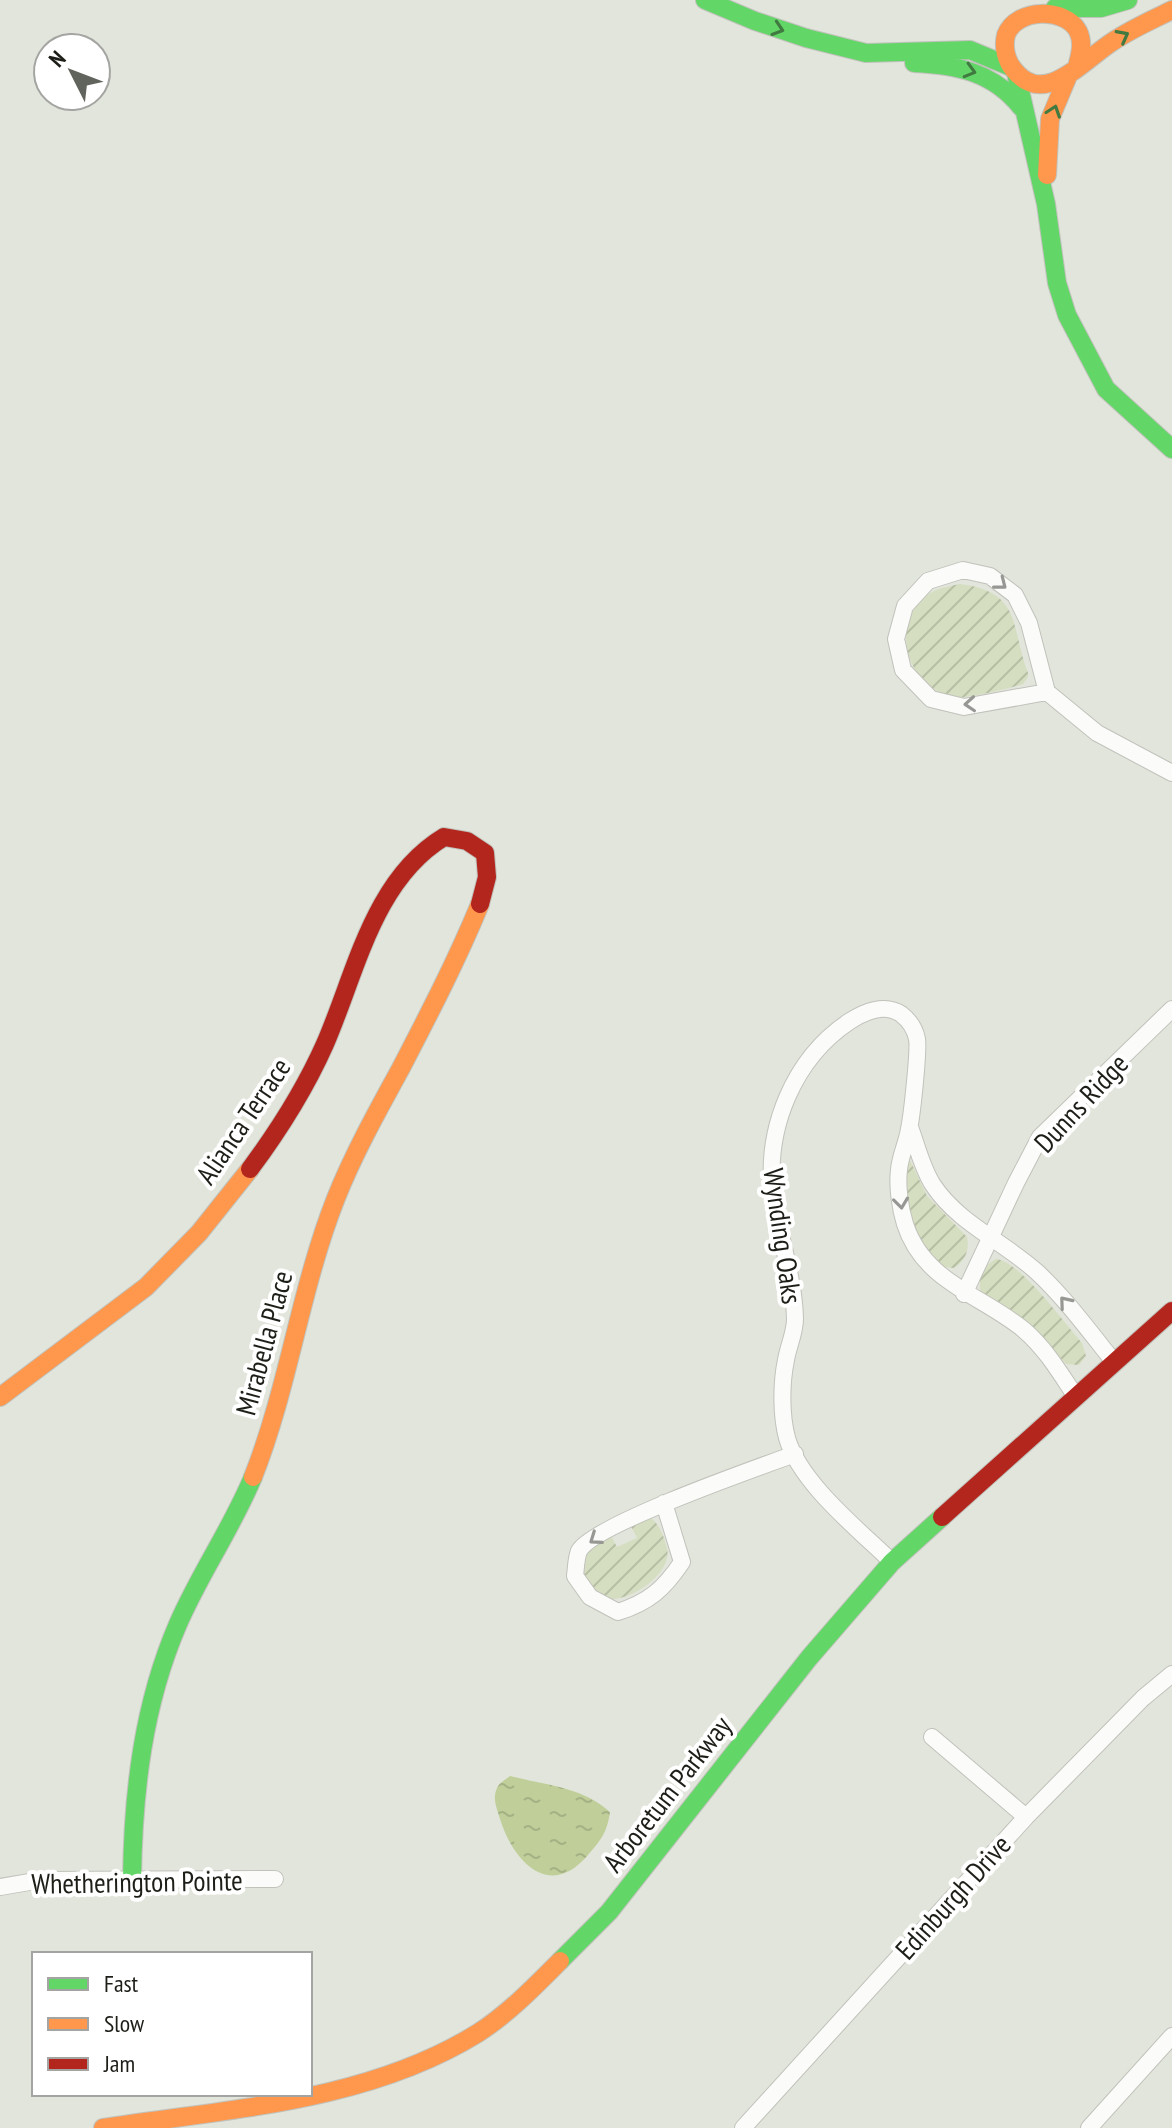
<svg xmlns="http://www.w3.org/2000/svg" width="1172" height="2128" font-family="'PT Sans Narrow',sans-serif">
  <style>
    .garden { fill: url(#garden-furrows) }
    .water { fill: url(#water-ripples) }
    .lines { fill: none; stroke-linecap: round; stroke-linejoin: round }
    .street-casing { stroke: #c0c2bb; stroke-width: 18 }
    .fast-casing { stroke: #c0c2bb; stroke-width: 20 }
    .slow-casing { stroke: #c0c2bb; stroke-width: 20 }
    .jam-casing { stroke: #c0c2bb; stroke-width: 20 }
    .street { stroke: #fbfbfa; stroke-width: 16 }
    .fast { stroke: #63d668; stroke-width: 18 }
    .slow { stroke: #ff974d; stroke-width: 18 }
    .jam { stroke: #b3261e; stroke-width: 18 }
    .oneway { stroke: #407a40 }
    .oneway2 { stroke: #979894 }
    .labels { text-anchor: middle; stroke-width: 8; stroke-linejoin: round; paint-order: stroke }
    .street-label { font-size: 28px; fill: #1c1e18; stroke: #fff }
  </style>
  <defs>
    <pattern id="garden-furrows" width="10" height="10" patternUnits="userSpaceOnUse" patternTransform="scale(2)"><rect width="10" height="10" fill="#d5dec0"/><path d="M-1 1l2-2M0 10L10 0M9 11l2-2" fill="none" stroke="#b6bea4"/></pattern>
    <pattern id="water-ripples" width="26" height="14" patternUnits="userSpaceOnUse" patternTransform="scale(2)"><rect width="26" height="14" fill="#c0cf9a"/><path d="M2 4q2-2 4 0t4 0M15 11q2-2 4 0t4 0" fill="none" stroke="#a4b184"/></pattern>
  </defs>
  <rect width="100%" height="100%" fill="#e2e5db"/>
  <!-- garden -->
  <path class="garden" d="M960,584C1023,592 1010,627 1028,673V677L1023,684C1010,688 967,699 956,697C903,690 886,614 936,590C943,587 952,586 960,584Z
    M908,1156L927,1196L967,1237C970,1249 965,1262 954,1268L942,1267C909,1229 902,1206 908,1156Z
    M996,1259C1020,1261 1065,1324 1082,1343L1086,1356L1079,1365L1066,1364L1049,1345L981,1294C977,1280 983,1265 996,1259Z
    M649,1517C659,1522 664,1537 667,1548C673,1572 634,1599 613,1599C592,1599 575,1572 586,1553C590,1545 602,1539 610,1534L617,1547L637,1538L630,1524Z"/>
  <!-- water -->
  <path class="water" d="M510,1776C545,1785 583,1787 610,1812C607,1833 601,1840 588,1855C549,1901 513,1861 500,1819C497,1808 492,1799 497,1788C499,1783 505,1780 510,1776Z"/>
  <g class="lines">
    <defs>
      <path id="street" d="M1047,692L964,707L931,699L903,670L896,639L905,606L928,581L963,570L990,576L1015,595L1029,623L1047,692L1097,733L1172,773
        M910,1127C917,1146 922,1168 933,1185C958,1223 1004,1242 1037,1272C1066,1299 1089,1331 1114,1362
        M964,1294L1016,1183L1040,1137L1172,1009
        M664,1503L682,1562C664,1589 649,1602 618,1612L590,1597L575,1576C576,1569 576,1558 579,1551C593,1525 759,1467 795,1454
        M892,1562C859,1530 800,1483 787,1438C781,1415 781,1384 786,1360C788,1347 795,1333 795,1319C794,1276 779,1237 773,1194C765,1128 794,1058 850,1021C864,1012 885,1003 901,1014C909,1020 915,1029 917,1039C919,1050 912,1115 909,1129C907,1143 900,1156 899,1170C897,1186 900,1208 905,1224C924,1283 982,1295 1024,1330C1046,1349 1060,1373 1076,1397
        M932,1737L1026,1817
        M0,1887L41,1880L275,1879
        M743,2128L1026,1817L1143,1698L1172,1674
        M1089,2128L1172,2036"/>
      <path id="fast" d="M705,0L755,21L806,38L866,53L970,50L1011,67
        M1055,8H1101L1128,0
        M914,63C957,65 993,72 1021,107
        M1016,73L1046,204L1057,283L1067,315L1106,389L1172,449
        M132,1880C133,1792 143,1705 178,1624C200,1573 232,1528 253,1477
        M560,1961L609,1912L809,1658L892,1562L942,1517"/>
      <path id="slow" d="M1077,67C1080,55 1084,43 1078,31C1065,7 1016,8 1006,35C1003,47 1006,61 1014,70C1044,108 1084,60 1112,42C1131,29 1152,20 1172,10
        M1047,175L1050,119L1068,76
        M0,1397L146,1287L199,1233L250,1169
        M253,1477C289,1386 300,1289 336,1198C354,1153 378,1110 401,1068C429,1014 457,960 480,904
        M103,2128C228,2109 367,2102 478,2033C508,2014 535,1986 560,1961"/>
      <path id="jam" d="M250,1169C279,1130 305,1089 325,1044C356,973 373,880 444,837L467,841L485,853L487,877L480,904
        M942,1517L1172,1311"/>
    </defs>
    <!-- street casing -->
    <use href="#street" class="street-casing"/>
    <!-- fast casing -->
    <use href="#fast" class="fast-casing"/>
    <!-- slow casing -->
    <use href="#slow" class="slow-casing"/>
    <!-- jam casing -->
    <use href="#jam" class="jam-casing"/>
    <!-- street -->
    <use href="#street" class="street"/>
    <!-- fast -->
    <use href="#fast" class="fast"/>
    <!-- slow -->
    <use href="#slow" class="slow"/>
    <!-- jam -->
    <use href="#jam" class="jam"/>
  </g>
  <!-- one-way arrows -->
  <defs><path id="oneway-chevron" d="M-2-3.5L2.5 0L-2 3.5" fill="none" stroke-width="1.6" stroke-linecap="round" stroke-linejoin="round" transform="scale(2)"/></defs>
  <g class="oneway">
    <use href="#oneway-chevron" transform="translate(778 29) rotate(18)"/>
    <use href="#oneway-chevron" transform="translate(1123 36) rotate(-28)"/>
    <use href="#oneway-chevron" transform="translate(970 71) rotate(16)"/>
    <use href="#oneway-chevron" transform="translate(1054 111) rotate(-71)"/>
  </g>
  <g class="oneway2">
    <use href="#oneway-chevron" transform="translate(1001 584) rotate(38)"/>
    <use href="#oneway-chevron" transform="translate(970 704) rotate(176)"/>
    <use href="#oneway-chevron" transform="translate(901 1203) rotate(83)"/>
    <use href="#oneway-chevron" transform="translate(1065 1302) rotate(-130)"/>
    <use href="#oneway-chevron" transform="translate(595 1539) rotate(145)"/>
  </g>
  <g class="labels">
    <!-- street labels -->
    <g class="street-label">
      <text transform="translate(1081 1103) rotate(-47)" y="10">Dunns Ridge</text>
      <text transform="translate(243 1121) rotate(-56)" y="10">Alianca Terrace</text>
      <text transform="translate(783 1236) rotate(82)" y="10">Wynding Oaks</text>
      <text transform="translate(264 1343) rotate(-75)" y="10">Mirabella Place</text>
      <text transform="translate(667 1794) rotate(-52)" y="10">Arboretum Parkway</text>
      <text transform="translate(137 1882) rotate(-1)" y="10">Whetherington Pointe</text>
      <text transform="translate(953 1897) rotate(-48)" y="10">Edinburgh Drive</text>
    </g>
  </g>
  <!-- legend -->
  <rect x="32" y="1952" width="280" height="144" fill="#ffffff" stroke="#a4a5a3" stroke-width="2"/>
  <rect x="48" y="1978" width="40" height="12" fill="#63d668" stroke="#a4a5a3" stroke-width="2"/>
  <text x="104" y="1992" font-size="24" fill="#1c1e18">Fast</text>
  <rect x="48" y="2018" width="40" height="12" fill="#ff974d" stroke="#a4a5a3" stroke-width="2"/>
  <text x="104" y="2032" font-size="24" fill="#1c1e18">Slow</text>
  <rect x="48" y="2058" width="40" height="12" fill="#b3261e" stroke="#a4a5a3" stroke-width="2"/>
  <text x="104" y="2072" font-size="24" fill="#1c1e18">Jam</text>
  <!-- north arrow -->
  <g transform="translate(72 72) rotate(312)"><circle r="38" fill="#ffffff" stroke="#a4a5a3" stroke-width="2"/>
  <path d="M0-6L14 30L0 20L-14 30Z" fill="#61645c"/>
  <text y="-12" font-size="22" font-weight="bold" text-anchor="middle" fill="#1c1e18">N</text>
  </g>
</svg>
